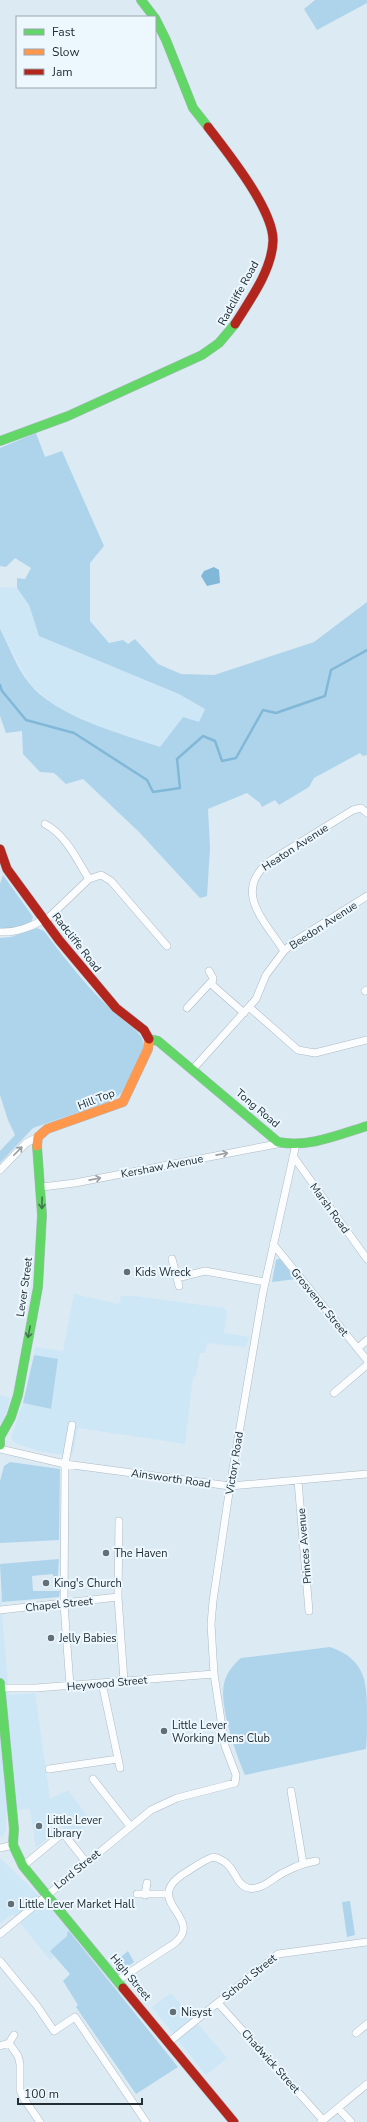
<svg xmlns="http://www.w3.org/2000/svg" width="367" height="2122" font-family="'Nunito Sans',sans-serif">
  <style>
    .built { fill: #cde7f7 }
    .green { fill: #aed4eb }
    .water { fill: #82b8d7 }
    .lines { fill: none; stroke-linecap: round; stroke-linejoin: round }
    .stream { stroke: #82b8d7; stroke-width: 2.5 }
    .street-casing { stroke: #afbac2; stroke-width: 8 }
    .fast-casing { stroke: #afbac2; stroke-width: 10 }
    .slow-casing { stroke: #afbac2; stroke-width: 10 }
    .jam-casing { stroke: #afbac2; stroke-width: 10 }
    .street { stroke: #fafcfd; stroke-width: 7 }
    .fast { stroke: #63d668; stroke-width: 9 }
    .slow { stroke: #ff974d; stroke-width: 9 }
    .jam { stroke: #b3261e; stroke-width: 9 }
    .oneway { stroke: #999fa2 }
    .oneway2 { stroke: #3f794b }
    .poi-dot { fill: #636f77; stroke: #ecf7fe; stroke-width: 1.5 }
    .labels { text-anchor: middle; stroke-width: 4; stroke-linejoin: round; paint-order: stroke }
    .street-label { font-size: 11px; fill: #222d33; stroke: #ecf7fe }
    .poi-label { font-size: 11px; fill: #222d33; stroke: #ecf7fe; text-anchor: start }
  </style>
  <rect width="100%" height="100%" fill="#dceaf4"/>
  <!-- built -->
  <path class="built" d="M0,587L17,588L29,605L39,636L180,694L205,709L199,723L183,718L160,747L98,726L56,707L29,683L0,629Z
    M74,1294L119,1304L121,1296H134L224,1308L227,1312L224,1333L249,1337L246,1347L207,1343L205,1353H200L196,1376L193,1377L185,1444L78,1428L73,1454H57L38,1451L15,1443L11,1438L23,1403L50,1409L58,1360L34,1355L35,1347L63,1351Z
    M0,1395L10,1398L4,1424L0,1423Z
    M0,1592L9,1695L35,1693L50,1799L68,1790L91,1821L71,1836L62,1826L36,1848L30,1809L6,1811V1829L3,1836L0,1837Z
    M0,1858L46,1903L69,1931L67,1933V1936L51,1951L54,1957L50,1960L13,1914L0,1923Z
    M171,1993L227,2058L206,2075L152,2007Z"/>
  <!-- green -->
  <path class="green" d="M315,0H367V3L317,30L304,9Z
    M36,433L45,457L62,451L104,546L90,563V621L109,643L123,640L128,644L135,639L158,664L181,674L214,675L314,642L367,602V755L363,756L360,753L314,778L309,787L279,805L275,800L262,807L260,803L247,793L208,809L210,848L207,896L200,898L139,832L83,779L66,784L54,773L40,772L23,754L22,731L6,733L0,716V629C8,644 18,670 29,683C56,717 120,733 160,747L183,717L199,722L205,709L179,694L39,636L29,605L17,588V578L25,579L31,568L15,558L6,567L0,566V448Z
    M3,875L31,914L33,917L31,923L7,929L0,928V884Z
    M37,928L44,931C69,964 95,998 128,1024C137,1031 145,1037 143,1049L122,1092L118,1096L108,1102L33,1128L0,1163V1151L15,1135L8,1120L0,1095V938L11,937Z
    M278,1259H280L296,1279L272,1282L276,1260Z
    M34,1355L58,1359L51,1409L23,1403Z
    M10,1462L60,1469L59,1540L0,1543V1481L4,1466Z
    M59,1559L58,1576L53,1577V1574L32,1576L33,1591H60L59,1597L2,1602L0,1564Z
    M330,1647C367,1660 367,1683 367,1717C367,1727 367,1739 366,1749L245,1775C236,1754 217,1702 225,1680C228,1671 234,1664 241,1658Z
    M350,1901L355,1935L347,1937L342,1902Z
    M69,1931L178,2067L136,2094L76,2007L78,2005L63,1981L70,1974L50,1951L67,1936V1933Z
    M128,1951L134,1962C127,1968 121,1969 115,1962Z"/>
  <!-- water -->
  <path class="water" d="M214,567L219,570L220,583L207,586L201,576L204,571Z"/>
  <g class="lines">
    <!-- stream -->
    <path class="stream" d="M0,685L2,691L26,720L74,733L147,780L153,792L180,788L177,759L203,736L215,741L222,761L236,758L263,710L276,713L325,696L331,670L367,650"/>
    <defs>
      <path id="street" d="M45,824C66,835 77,860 89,879
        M45,921L89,879L101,875L111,881L167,946
        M0,932C15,933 32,927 44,919
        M284,951C264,920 232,891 270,861L353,810L361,808L367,813
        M209,971L213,978L212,984
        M365,991L367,990
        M249,1007L298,1050L315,1053L367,1040
        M187,1008L210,983L244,1013
        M193,1069L256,999L266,975L284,951L295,941L367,896
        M293,1156L367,1259
        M0,1170L26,1143L38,1137
        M42,1187L75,1183L282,1143
        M273,1244L367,1360
        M172,1259L179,1286
        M177,1278L205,1271L265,1282
        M358,1348L367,1340
        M334,1393L367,1365
        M0,1449L65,1464L230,1486L367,1474
        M298,1481L309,1611
        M119,1521L118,1597L124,1681
        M0,1610L118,1597
        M102,1683L120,1768
        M70,1686L64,1604L65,1464L72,1425
        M0,1688H36L214,1674
        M49,1769L118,1759
        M93,1779L130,1826
        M291,1791L303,1863
        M0,1848L13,1845
        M23,1866L63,1833L86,1862
        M137,1894H168
        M145,1895L147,1883
        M0,1934L151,1810L177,1798L235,1783L236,1775L225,1746L214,1674L211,1624L213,1601L230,1486L263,1292L296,1144
        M0,1961L37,2006L54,2031L75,2017L146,2122
        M118,1980L175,1943C206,1916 137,1901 188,1871C196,1866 204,1860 213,1857C237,1862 233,1884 248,1888C263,1891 274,1876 287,1871C296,1866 305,1863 316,1861
        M218,2003L323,2120
        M356,2033L367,2024
        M169,2042L278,1954L367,1942
        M9,2043L18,2056L20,2064V2090L24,2099L40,2122
        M0,2046L9,2043L14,2035
        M338,2108L351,2122
        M321,2122L367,2084"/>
      <path id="fast" d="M141,0L154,17
        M155,18L166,40L193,108L208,127
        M0,441L68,416L202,355L219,343L235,324
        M149,1039L158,1041L278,1142C308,1148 338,1135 367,1126
        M0,1437L11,1417L18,1395L38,1287L42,1215L37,1146
        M0,1437V1445
        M0,1683L14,1829L13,1845L23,1866L123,1988"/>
      <path id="slow" d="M37,1146L38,1137L47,1129L123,1102L148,1049L149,1039"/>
      <path id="jam" d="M208,127C227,152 274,210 273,241C272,270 250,300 235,324
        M0,849L7,869L59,940L116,1008L144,1030L149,1039
        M123,1988L234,2122"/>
    </defs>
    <!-- street casing -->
    <use href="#street" class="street-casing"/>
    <!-- fast casing -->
    <use href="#fast" class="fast-casing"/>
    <!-- slow casing -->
    <use href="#slow" class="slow-casing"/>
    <!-- jam casing -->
    <use href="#jam" class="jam-casing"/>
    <!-- street -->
    <use href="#street" class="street"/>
    <!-- fast -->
    <use href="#fast" class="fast"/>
    <!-- slow -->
    <use href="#slow" class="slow"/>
    <!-- jam -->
    <use href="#jam" class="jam"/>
  </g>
  <!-- one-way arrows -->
  <defs><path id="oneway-shaft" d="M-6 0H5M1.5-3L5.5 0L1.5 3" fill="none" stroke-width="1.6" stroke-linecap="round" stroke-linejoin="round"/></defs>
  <g class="oneway">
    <use href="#oneway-shaft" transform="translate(18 1151) rotate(-46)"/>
    <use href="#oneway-shaft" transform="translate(222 1154) rotate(-11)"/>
    <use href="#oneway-shaft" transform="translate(95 1179) rotate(-11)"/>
  </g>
  <g class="oneway2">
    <use href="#oneway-shaft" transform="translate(42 1203) rotate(91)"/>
    <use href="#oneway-shaft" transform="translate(29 1332) rotate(101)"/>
  </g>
  <!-- markers -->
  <g class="poi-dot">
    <circle cx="127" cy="1272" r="4"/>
    <circle cx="106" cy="1553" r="4"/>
    <circle cx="46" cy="1583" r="4"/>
    <circle cx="51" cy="1638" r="4"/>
    <circle cx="164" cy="1731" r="4"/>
    <circle cx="39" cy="1826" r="4"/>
    <circle cx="11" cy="1904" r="4"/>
    <circle cx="173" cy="2012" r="4"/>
  </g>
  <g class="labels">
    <!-- street labels -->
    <g class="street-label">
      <text transform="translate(238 293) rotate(-61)" y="4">Radcliffe Road</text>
      <text transform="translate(295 847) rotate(-33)" y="4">Heaton Avenue</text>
      <text transform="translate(323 925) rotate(-33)" y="4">Beedon Avenue</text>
      <text transform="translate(77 942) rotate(52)" y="4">Radcliffe Road</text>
      <text transform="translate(96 1099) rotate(-21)" y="4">Hill Top</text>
      <text transform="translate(258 1108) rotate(40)" y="4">Tong Road</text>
      <text transform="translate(162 1166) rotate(-11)" y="4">Kershaw Avenue</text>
      <text transform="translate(330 1208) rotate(54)" y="4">Marsh Road</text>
      <text transform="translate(24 1287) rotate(-82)" y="4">Lever Street</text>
      <text transform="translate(320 1302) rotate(51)" y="4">Grosvenor Street</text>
      <text transform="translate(234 1463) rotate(-81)" y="4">Victory Road</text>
      <text transform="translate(171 1478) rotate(8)" y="4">Ainsworth Road</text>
      <text transform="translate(304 1546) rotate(-95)" y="4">Princes Avenue</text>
      <text transform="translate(59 1604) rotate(-6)" y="4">Chapel Street</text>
      <text transform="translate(107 1683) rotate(-5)" y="4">Heywood Street</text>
      <text transform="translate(77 1869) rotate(-39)" y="4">Lord Street</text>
      <text transform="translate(131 1977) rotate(50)" y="4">High Street</text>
      <text transform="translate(249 1977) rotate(-39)" y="4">School Street</text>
      <text transform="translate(271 2061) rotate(48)" y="4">Chadwick Street</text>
    </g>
    <!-- poi labels -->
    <g class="poi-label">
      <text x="135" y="1276">Kids Wreck</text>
      <text x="114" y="1557">The Haven</text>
      <text x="54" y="1587">King's Church</text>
      <text x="59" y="1642">Jelly Babies</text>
      <text x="172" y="1729">Little Lever<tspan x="172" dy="13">Working Mens Club</tspan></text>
      <text x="47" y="1824">Little Lever<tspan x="47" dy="13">Library</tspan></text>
      <text x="19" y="1908">Little Lever Market Hall</text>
      <text x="181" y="2016">Nisyst</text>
    </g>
  </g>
  <!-- legend -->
  <rect x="16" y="16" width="140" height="72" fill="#ecf7fe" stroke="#9ba6ad"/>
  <rect x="24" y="29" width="20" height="6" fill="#63d668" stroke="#9ba6ad"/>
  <text x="52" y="36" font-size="12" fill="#222d33">Fast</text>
  <rect x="24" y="49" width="20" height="6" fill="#ff974d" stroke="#9ba6ad"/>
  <text x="52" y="56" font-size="12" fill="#222d33">Slow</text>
  <rect x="24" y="69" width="20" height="6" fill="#b3261e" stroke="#9ba6ad"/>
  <text x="52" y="76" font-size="12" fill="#222d33">Jam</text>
  <!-- scale -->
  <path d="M18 2098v6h124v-6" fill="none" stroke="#222d33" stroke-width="2"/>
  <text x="24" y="2098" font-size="12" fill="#222d33" stroke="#ecf7fe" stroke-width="3" paint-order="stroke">100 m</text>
</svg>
